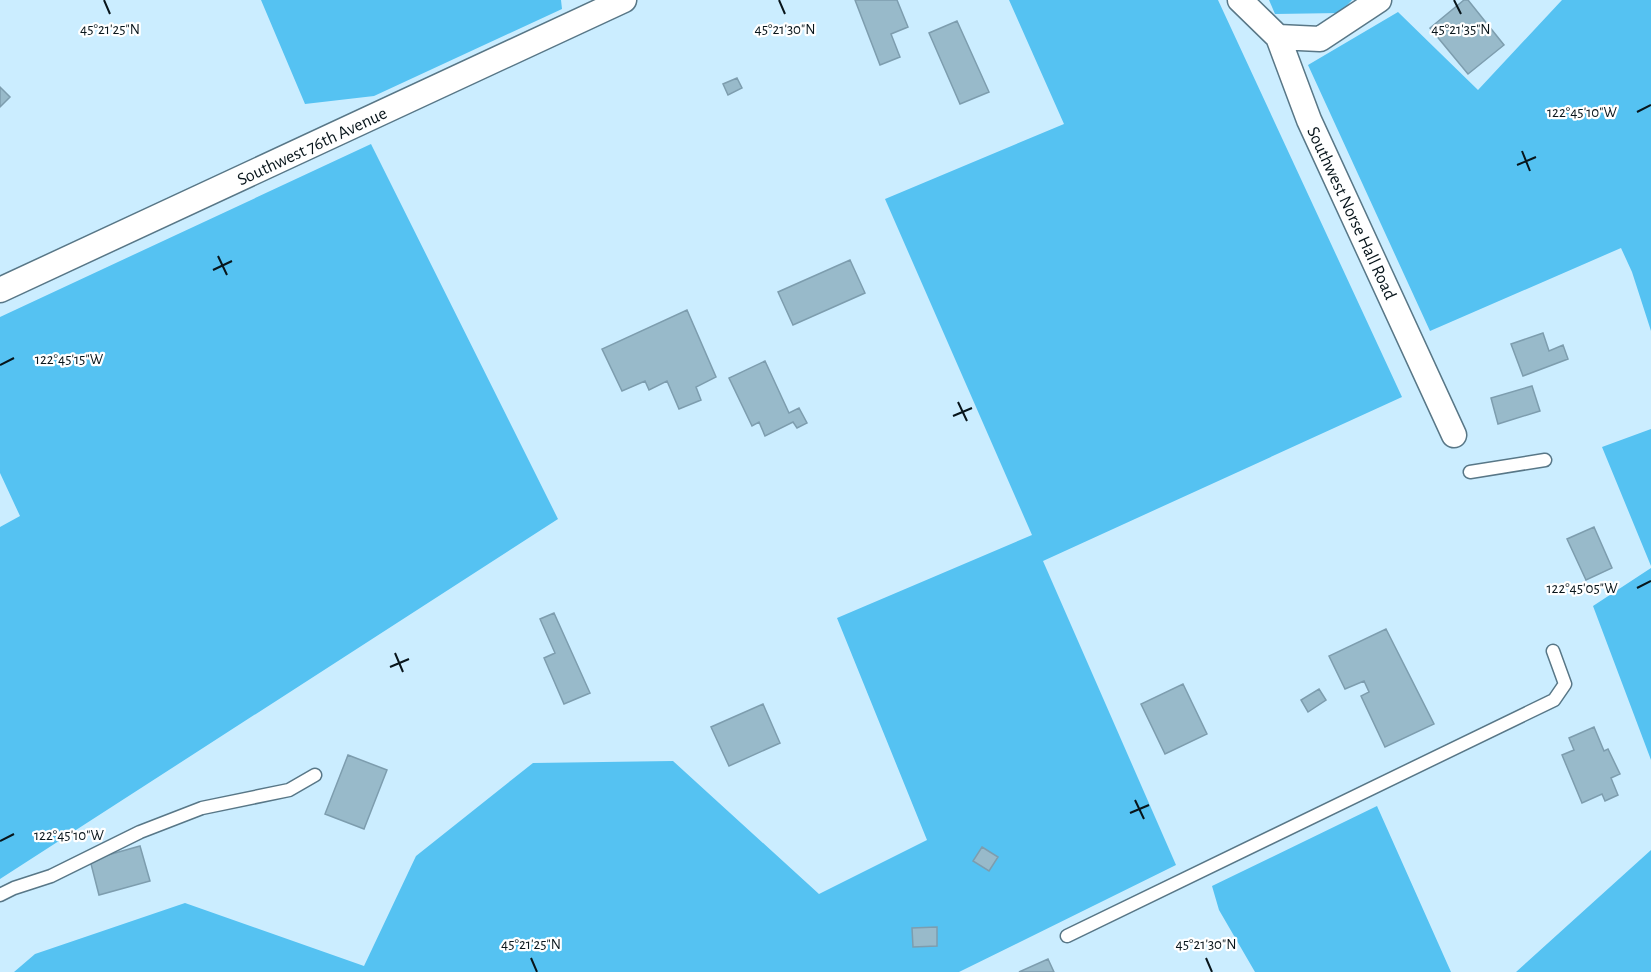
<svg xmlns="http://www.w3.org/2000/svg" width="1651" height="972" font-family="'Alegreya Sans',sans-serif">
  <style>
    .green { fill: #55c2f2 }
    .building { fill: #98baca; stroke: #7d9dae; stroke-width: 1.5 }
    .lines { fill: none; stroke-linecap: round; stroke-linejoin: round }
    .lane-casing { stroke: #587787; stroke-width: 15 }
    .street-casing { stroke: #587787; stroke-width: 27 }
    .lane { stroke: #fff; stroke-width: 12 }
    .street { stroke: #fff; stroke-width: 24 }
    .ticks { fill: none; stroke: #08151b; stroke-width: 2 }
    .labels { text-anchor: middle; stroke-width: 4.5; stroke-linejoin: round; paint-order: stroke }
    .street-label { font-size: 18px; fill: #08151b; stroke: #fff }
    .ticks-label { font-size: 15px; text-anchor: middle; fill: #08151b; stroke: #fff; stroke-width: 4.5; stroke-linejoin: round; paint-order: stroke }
  </style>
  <rect width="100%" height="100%" fill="#cbedff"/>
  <!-- green -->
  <path class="green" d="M261,0H561L562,9L374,96L305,104Z
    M1009,0H1218L1402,397L1043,561L1176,865L959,972H14L35,954L185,903L364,966L416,856L533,763L673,761L819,894L927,840L837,618L1032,535L885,199L1064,124Z
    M1269,0H1352L1340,13L1275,14Z
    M1562,0H1651V331L1632,272L1621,248L1430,331L1308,65L1398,12L1478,90Z
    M371,144L558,519L0,879V527L20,516L0,473V317Z
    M1651,429V566L1602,447Z
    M1651,568V760L1593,606Z
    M1377,806L1451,972H1255L1219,910L1212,886Z
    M1651,850V972H1516Z"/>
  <!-- building -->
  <path class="building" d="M855,0H897L908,27L891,34L900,57L880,65Z
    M1464,0H1468L1504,45L1468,74L1430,28Z
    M957,21L989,92L960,104L929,33Z
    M737,78L742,88L728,95L723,84Z
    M0,87L10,97L0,107Z
    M850,260L865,293L793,325L778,292Z
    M687,310L716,377L696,387L701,400L679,409L667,381L649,390L645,381L622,391L602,349Z
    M1543,333L1549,351L1563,345L1568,359L1523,376L1511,344Z
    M765,361L789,413L799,408L807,423L797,428L793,422L765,436L759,422L752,426L729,378Z
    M1532,386L1540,411L1498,424L1491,398Z
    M1594,527L1612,568L1586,580L1567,539Z
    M554,613L590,693L564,704L544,658L555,653L540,619Z
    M1386,629L1434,724L1385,747L1361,696L1369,692L1364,681L1345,689L1329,656Z
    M1183,684L1207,734L1165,754L1141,704Z
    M1319,689L1326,700L1308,712L1301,700Z
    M763,704L780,743L729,766L711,727Z
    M1594,727L1604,751L1608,749L1620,774L1611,778L1618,795L1605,801L1602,794L1582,803L1562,755L1574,750L1569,738Z
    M348,755L387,770L364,829L325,814Z
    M140,846L150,881L99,895L90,860Z
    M982,847L998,857L989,871L973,861Z
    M937,927V946L913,947L912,928Z
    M1048,959L1054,972H1019Z"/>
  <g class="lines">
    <defs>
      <path id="lane" d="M1470,472L1545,460
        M0,895L14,888L51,876L140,832L202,808L289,790L315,775
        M1067,936L1554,700L1565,684L1553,651"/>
      <path id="street" d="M1240,0L1278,37L1309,120L1454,435
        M1278,37L1320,39L1379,0
        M0,290L624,0"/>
    </defs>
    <!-- lane casing -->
    <use href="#lane" class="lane-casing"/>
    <!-- street casing -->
    <use href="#street" class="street-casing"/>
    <!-- lane -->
    <use href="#lane" class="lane"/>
    <!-- street -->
    <use href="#street" class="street"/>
  </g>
  <!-- ticks -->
  <path class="ticks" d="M104,0L110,14M779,0L785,14M1454,0L1461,14M1637,112L1651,105M1522,151L1530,171M1517,165L1536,157M218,256L227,275M213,270L232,261M0,365L14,358M958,402L967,421M953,416L972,408M1637,588L1651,581M395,653L403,672M390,667L409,659M1135,800L1144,819M1130,813L1149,805M0,841L14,834M531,958L537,972M1206,958L1212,972"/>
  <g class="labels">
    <!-- street labels -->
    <g class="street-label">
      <text transform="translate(312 146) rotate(-25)" y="6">Southwest 76th Avenue</text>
      <text transform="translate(1352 213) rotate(65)" y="6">Southwest Norse Hall Road</text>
    </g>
  </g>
  <g class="ticks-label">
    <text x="110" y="34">45°21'25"N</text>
    <text x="1461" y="34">45°21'35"N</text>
    <text x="785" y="34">45°21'30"N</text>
    <text x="1582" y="117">122°45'10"W</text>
    <text x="69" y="364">122°45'15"W</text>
    <text x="1582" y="593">122°45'05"W</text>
    <text x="69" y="840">122°45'10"W</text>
    <text x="531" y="949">45°21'25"N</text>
    <text x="1206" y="949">45°21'30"N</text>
  </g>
</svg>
